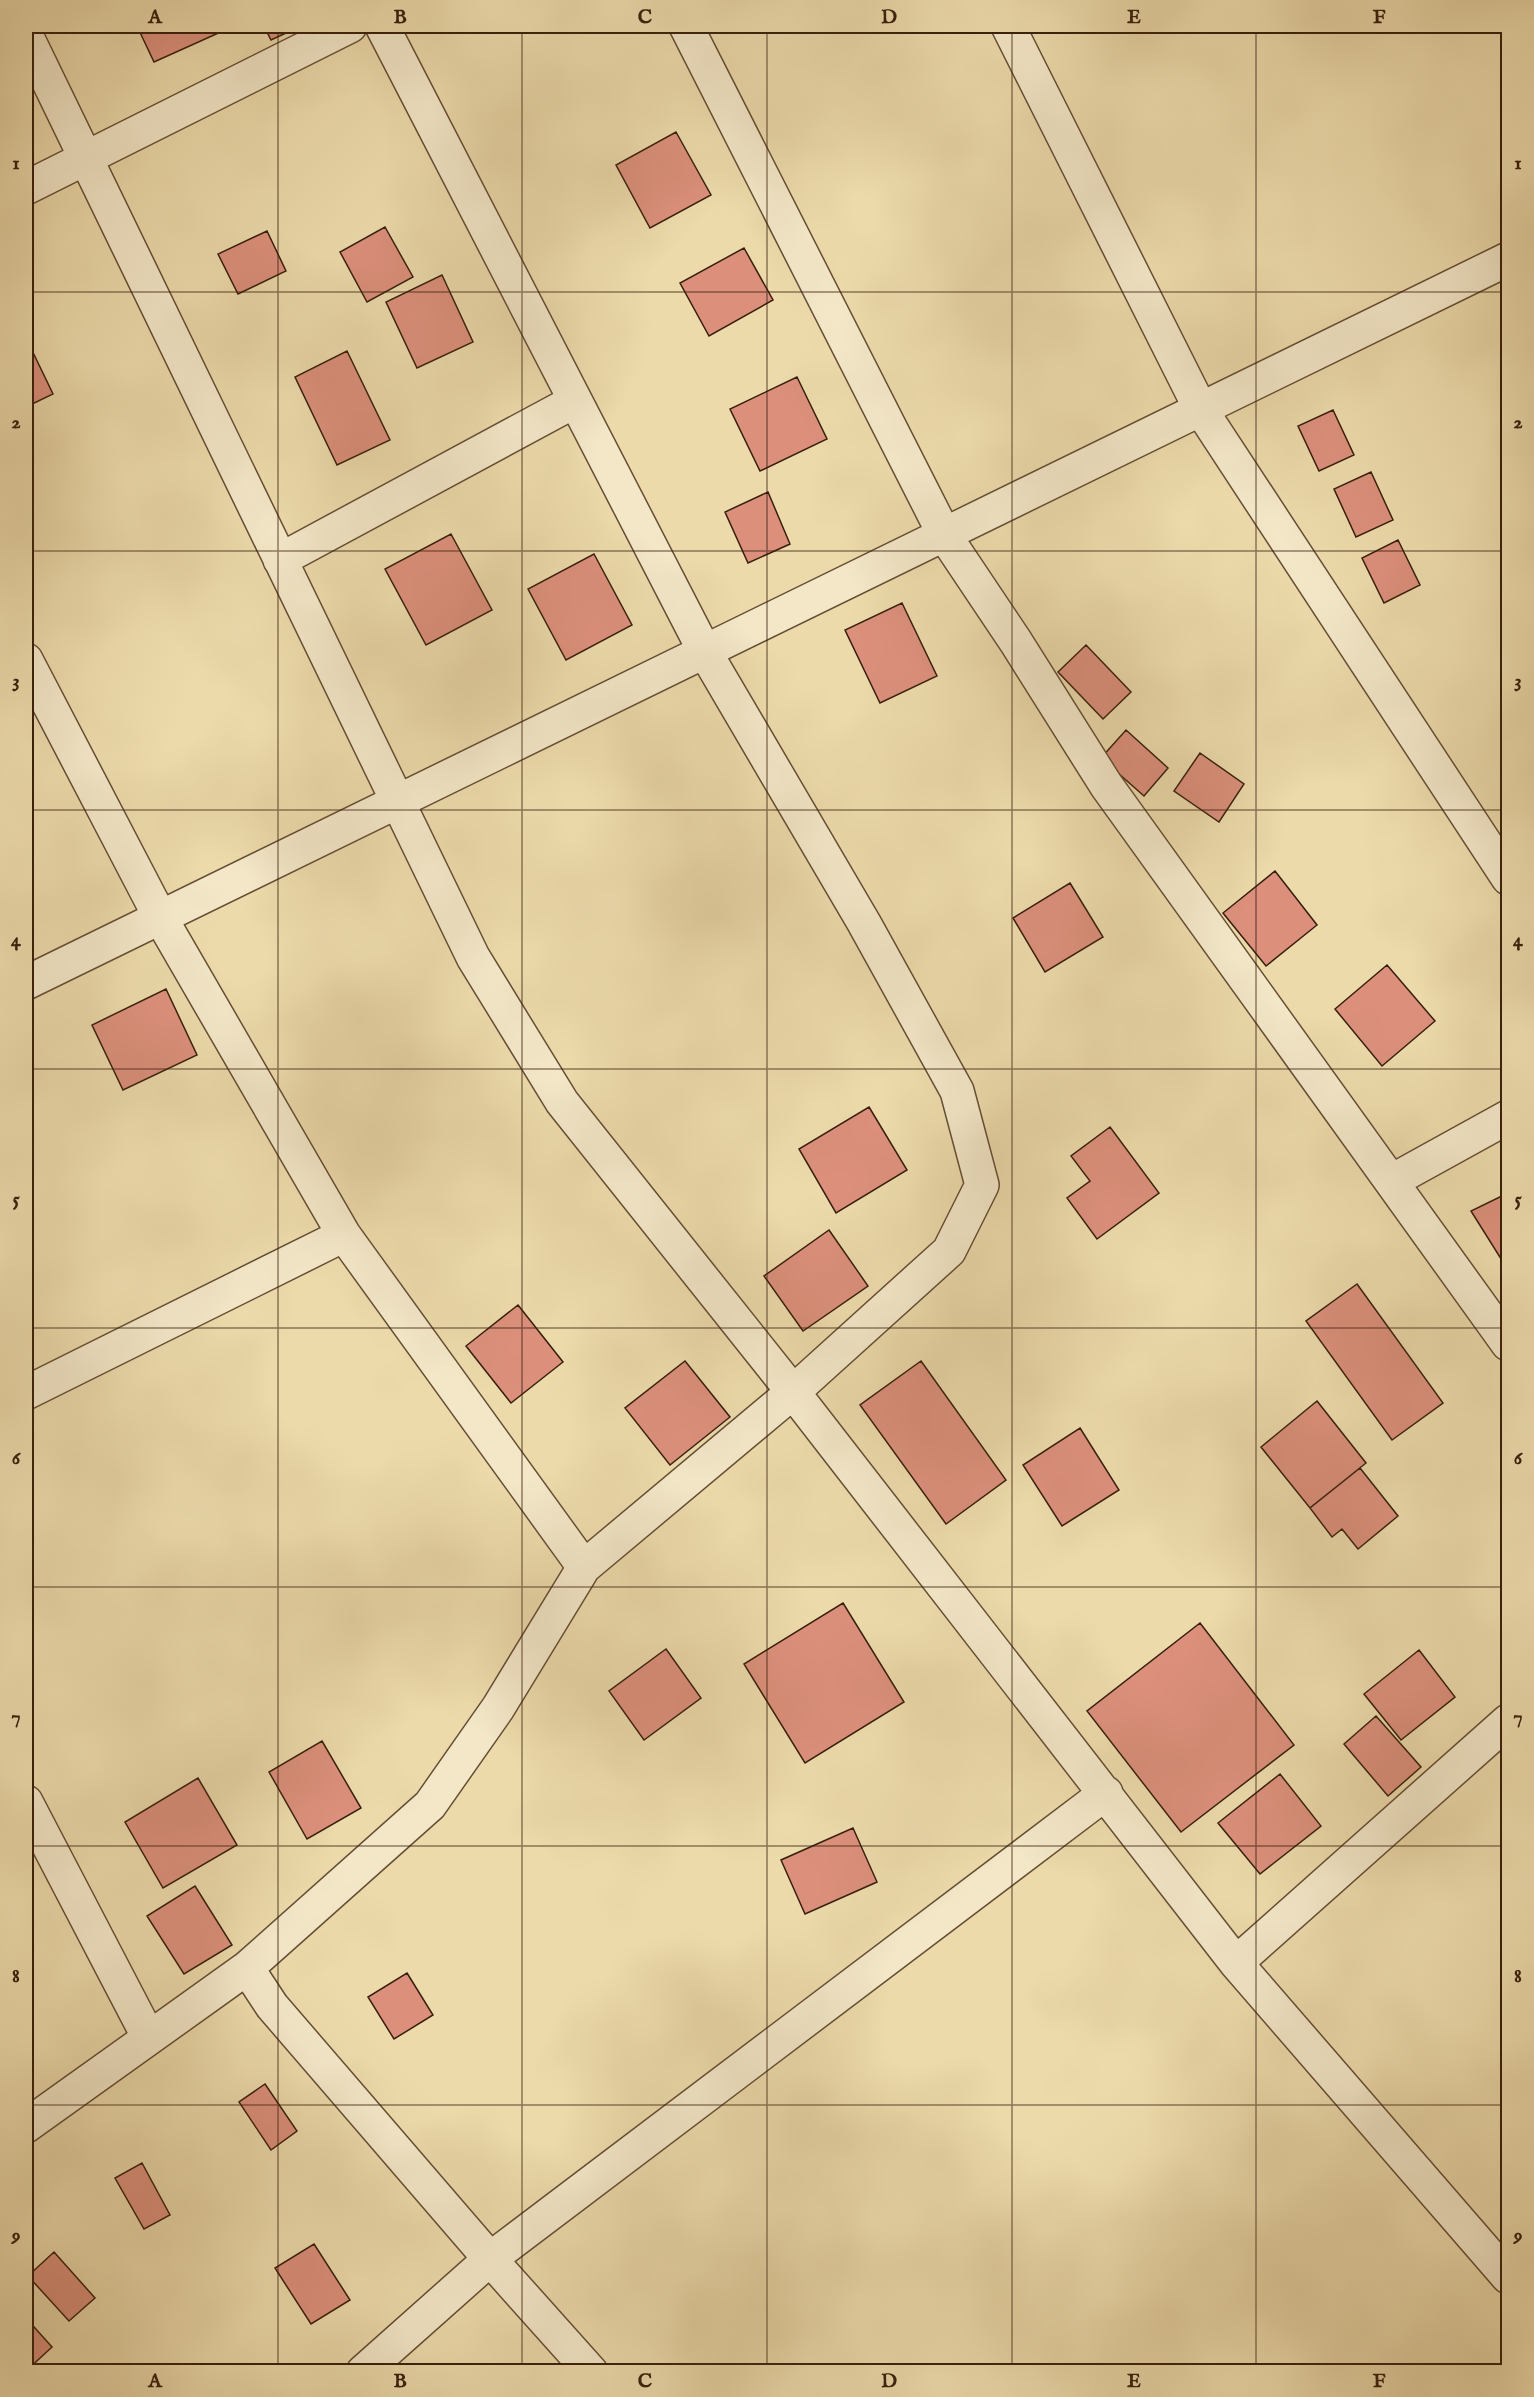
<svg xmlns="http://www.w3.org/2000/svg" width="1534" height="2397" font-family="'IM FELL English',serif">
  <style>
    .building { fill: #dc907c; stroke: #381f0c; stroke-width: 1.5 }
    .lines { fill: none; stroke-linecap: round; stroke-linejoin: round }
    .minor-casing { stroke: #654e34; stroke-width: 36 }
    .minor { stroke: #f3e7c8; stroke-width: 33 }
    .grid { fill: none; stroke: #381f0c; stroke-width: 1.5; stroke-opacity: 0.55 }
    .neatline { fill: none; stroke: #381f0c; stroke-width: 2 }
    .grid-label { font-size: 20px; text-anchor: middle; font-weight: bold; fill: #381f0c }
  </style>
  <rect width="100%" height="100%" fill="#ecdaab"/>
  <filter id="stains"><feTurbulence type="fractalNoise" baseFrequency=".00333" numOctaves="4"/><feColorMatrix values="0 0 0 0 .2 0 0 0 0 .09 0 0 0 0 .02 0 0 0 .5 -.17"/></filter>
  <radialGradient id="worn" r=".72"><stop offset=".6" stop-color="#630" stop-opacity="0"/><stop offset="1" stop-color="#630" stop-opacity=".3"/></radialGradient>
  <!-- building -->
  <path class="building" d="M137,26H234L154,62Z
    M264,26H301L271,40Z
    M676,132L711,195L650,228L616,165Z
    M385,227L413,277L367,302L340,252Z
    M267,231L286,271L238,294L218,254Z
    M744,248L773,300L709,336L680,283Z
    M442,275L473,342L417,368L386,302Z
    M26,338L53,394L26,407Z
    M347,351L390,440L337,465L295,377Z
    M797,377L827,439L760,471L730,409Z
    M1333,410L1354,455L1319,471L1298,426Z
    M1371,472L1393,520L1356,537L1334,489Z
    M768,492L790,544L748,563L725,512Z
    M451,534L492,610L426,645L385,569Z
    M1398,540L1420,585L1384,603L1362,558Z
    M594,554L632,625L566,660L528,589Z
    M902,603L937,676L880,703L845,630Z
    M1086,645L1131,692L1103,719L1058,672Z
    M1126,730L1168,768L1144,796L1101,758Z
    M1200,753L1244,784L1219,822L1174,791Z
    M1275,871L1317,925L1266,966L1223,913Z
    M1070,883L1103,937L1045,972L1013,918Z
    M1387,965L1435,1021L1382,1066L1335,1009Z
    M166,989L197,1055L123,1090L92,1025Z
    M869,1107L907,1170L836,1213L799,1149Z
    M1110,1127L1159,1193L1097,1239L1067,1198L1090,1181L1071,1156Z
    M1508,1193V1270L1471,1211Z
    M829,1230L868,1286L803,1331L764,1276Z
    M1357,1284L1443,1403L1392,1440L1306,1321Z
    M518,1305L563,1362L511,1403L466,1346Z
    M685,1361L730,1417L670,1465L625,1408Z
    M921,1361L1006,1480L946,1524L860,1405Z
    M1317,1401L1366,1463L1310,1508L1261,1447Z
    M1080,1428L1119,1490L1062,1526L1023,1465Z
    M1360,1468L1398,1516L1358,1549L1342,1529L1332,1537L1310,1508Z
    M843,1603L904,1702L805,1763L744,1664Z
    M1200,1623L1294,1745L1181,1832L1087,1711Z
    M666,1649L701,1698L644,1740L609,1691Z
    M1419,1650L1455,1697L1401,1740L1364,1694Z
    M1376,1716L1421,1767L1388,1796L1344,1744Z
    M322,1741L361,1808L307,1839L269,1772Z
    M1280,1774L1321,1826L1260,1874L1218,1823Z
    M198,1778L237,1845L163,1888L125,1822Z
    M853,1828L877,1882L805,1914L781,1860Z
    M195,1886L232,1945L184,1974L147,1916Z
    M407,1973L433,2015L394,2039L368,1997Z
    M265,2084L297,2131L271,2150L239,2102Z
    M142,2163L170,2215L144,2229L115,2178Z
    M314,2244L350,2300L311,2324L275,2268Z
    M54,2252L95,2298L69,2321L28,2276Z
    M26,2318L52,2347L26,2371Z"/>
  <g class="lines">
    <defs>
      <path id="minor" d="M686,26L945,536L1016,642L1106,785L1508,1344
        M1008,26L1201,410L1508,878
        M26,35L473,957L562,1102L793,1392L1236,1963L1508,2277
        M26,188L350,26
        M280,560L575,401
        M26,660L160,917L344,1235L584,1567
        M26,983L1508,259
        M1392,1181L1508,1117
        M26,1393L344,1235
        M26,1802L149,2038
        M1236,1963L1508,1721
        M247,1968L272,2006L490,2259L591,2372
        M26,2126L247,1968L430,1805L498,1708L584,1567L793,1392L949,1251L982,1185L957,1091L864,923L705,652L382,26
        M363,2372L490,2259L1106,1793"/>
    </defs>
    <!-- minor casing -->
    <use href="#minor" class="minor-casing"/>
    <!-- minor -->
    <use href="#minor" class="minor"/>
  </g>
  <!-- grid -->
  <path class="grid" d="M278,26V2372M522,26V2372M767,26V2372M1012,26V2372M1256,26V2372M26,292H1508M26,551H1508M26,810H1508M26,1069H1508M26,1328H1508M26,1587H1508M26,1846H1508M26,2105H1508"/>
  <!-- margin -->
  <rect width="1534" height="2397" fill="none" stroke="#ecdaab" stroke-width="66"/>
  <rect x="33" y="33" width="1468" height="2331" class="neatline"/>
  <g class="grid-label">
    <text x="155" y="23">A</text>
    <text x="400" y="23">B</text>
    <text x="645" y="23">C</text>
    <text x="889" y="23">D</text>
    <text x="1134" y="23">E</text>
    <text x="1379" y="23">F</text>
    <text x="16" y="169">1</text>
    <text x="1518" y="169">1</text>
    <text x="16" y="428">2</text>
    <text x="1518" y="428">2</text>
    <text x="16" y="687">3</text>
    <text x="1518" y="687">3</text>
    <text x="16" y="946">4</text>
    <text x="1518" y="946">4</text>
    <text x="16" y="1205">5</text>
    <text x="1518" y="1205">5</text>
    <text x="16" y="1464">6</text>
    <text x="1518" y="1464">6</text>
    <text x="16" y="1723">7</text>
    <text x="1518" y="1723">7</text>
    <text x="16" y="1982">8</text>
    <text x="1518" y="1982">8</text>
    <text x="16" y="2241">9</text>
    <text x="1518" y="2241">9</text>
    <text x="155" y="2387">A</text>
    <text x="400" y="2387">B</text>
    <text x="645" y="2387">C</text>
    <text x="889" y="2387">D</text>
    <text x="1134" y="2387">E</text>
    <text x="1379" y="2387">F</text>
  </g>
  <rect width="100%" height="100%" filter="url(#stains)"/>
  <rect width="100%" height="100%" fill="url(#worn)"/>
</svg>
